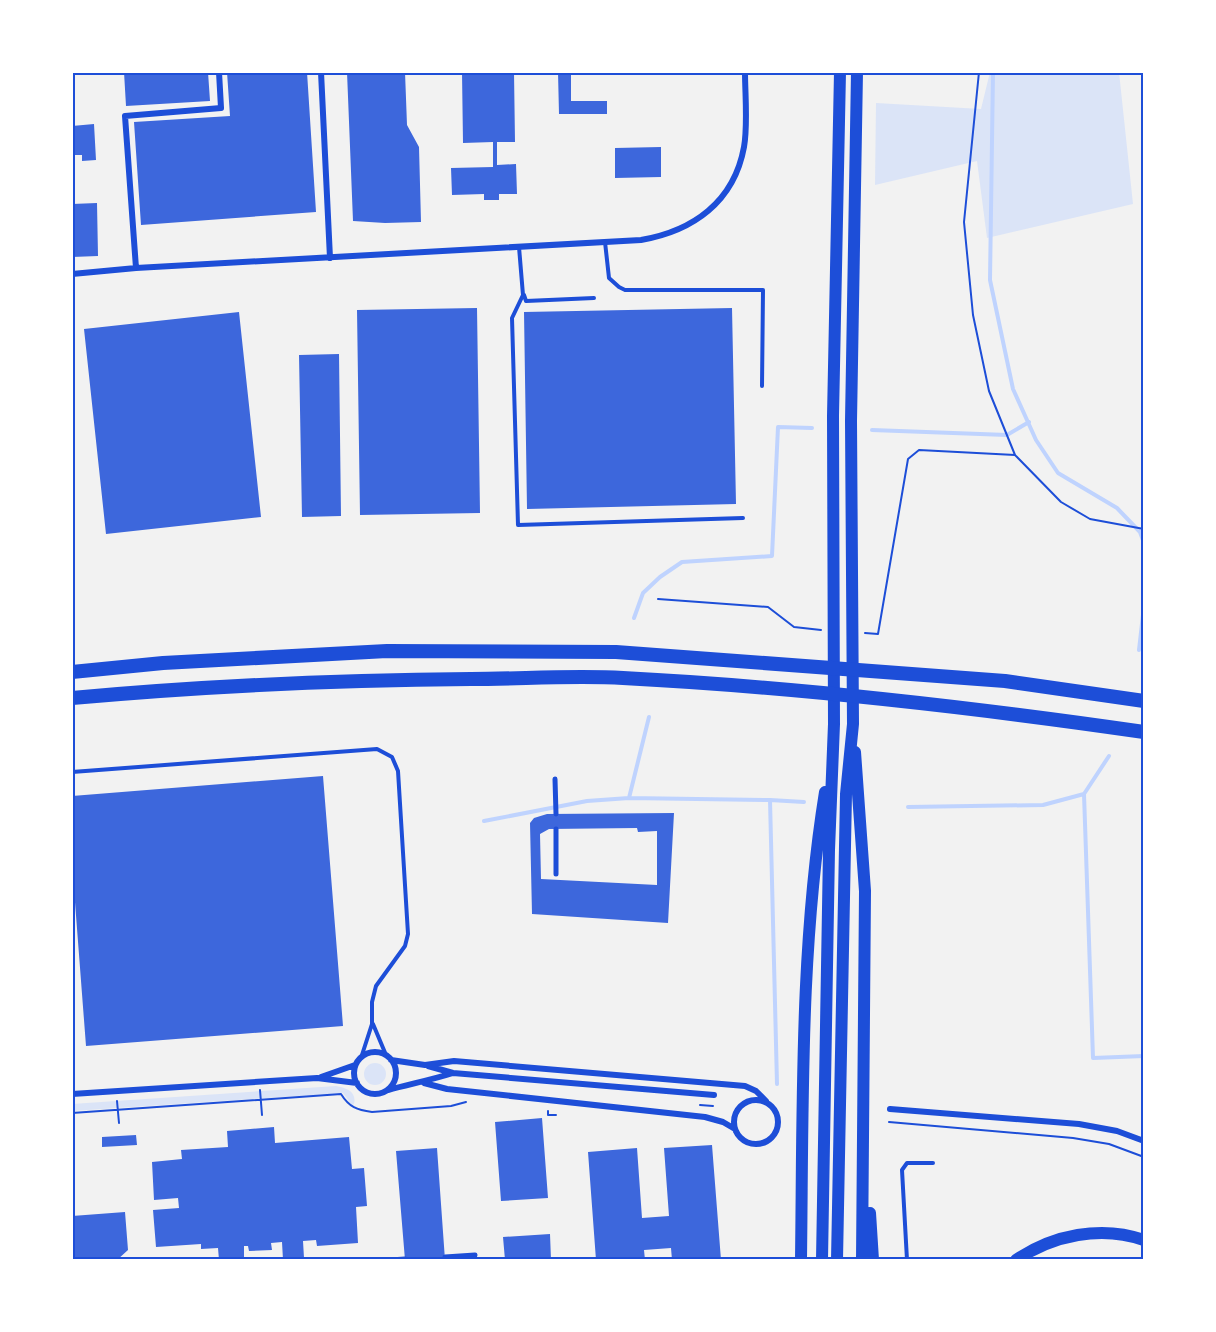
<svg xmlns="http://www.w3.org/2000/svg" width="1216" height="1332" font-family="Cabin,sans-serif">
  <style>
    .green { fill: #dbe4f7 }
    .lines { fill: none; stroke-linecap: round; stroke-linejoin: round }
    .stream { stroke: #bfd3fe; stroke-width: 4 }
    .building { fill: #3d67dc; fill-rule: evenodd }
    .path { stroke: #1d4ed8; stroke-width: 2 }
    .service { stroke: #1d4ed8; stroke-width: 4 }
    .pedestrian { stroke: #1d4ed8; stroke-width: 5 }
    .minor { stroke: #1d4ed8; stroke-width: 6 }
    .trunk { stroke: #1d4ed8; stroke-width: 12 }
    .motorway { stroke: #1d4ed8; stroke-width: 14 }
    .neatline { fill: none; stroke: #1d4ed8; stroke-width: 2 }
  </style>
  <rect width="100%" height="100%" fill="#f2f2f2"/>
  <!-- green -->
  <path class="green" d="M990,72H1119L1133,204L987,238L977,161L875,185L876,103L981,109Z
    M364 1074a11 11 0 1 1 22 0a11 11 0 1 1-22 0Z
    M336,1086C346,1088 357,1091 354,1104L352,1105L343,1093L72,1111V1104Z"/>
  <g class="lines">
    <!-- stream -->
    <path class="stream" d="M993,72L990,280L1013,389L1036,440L1058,473L1117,508L1140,532L1144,543
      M872,430L1007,435L1029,422
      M634,618L643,593L660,577L682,562L772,556L778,427L812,428
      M1139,650L1144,606
      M1109,756L1084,794L1093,1058L1144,1056
      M629,798L770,800
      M908,807L1043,805L1084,794
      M484,821L587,801L629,798L649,717
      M777,1084L770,800L804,802"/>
  </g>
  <!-- building -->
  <path class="building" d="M124,72H208L210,101L126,106Z
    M227,72H307L316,212L141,225L134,122L230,116Z
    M347,72H405L407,125L419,147L421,222L385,223L353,221Z
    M462,72H514L515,142H497V165L516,164L517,194H499V200H484V194L452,195L451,168L493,167V142L463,143Z
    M558,72H571V101H607V114H559Z
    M94,124L96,160L82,161V155H75L72,126Z
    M661,147V177L615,178V148Z
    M97,203L98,256L72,257V204Z
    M477,308L480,513L360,515L357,310Z
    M732,308L736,504L527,509L524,312Z
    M239,312L261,517L106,534L84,329Z
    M339,354L341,516L302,517L299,355Z
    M323,776L343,1026L86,1046L72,863V796Z
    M674,813L668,923L532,914L530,823L534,818L547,814ZM637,828L638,832L657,831V885L541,879L540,834L549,829Z
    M542,1118L548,1198L501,1201L495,1122Z
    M274,1127L275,1143L349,1137L352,1169L364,1168L367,1206L356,1207L358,1243L317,1246L316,1240L303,1241L304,1258L283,1260L282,1242L271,1243L272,1250L249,1251L248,1246H244V1260H219L218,1248L201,1249V1244L156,1247L153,1210L179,1208L178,1198L154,1200L152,1162L182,1159L181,1150L228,1147L227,1131Z
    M136,1135L137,1145L102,1147V1137Z
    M712,1145L721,1260H672L671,1248L644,1250L645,1260H596L588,1152L637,1148L642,1218L669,1216L664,1148Z
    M437,1148L445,1260H405L396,1151Z
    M125,1212L128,1250L117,1260H78L72,1254V1216Z
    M550,1234L551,1260H505L503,1237Z"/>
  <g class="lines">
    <!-- path -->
    <path class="path" d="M979,72L964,222L973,315L989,391L1015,455L1061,502L1090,519L1144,529
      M658,599L768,607L794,627L821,630
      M865,633L878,634L908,459L919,450L1015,455
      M260,1090L262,1115
      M117,1101L119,1123
      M700,1105L713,1106
      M548,1111V1115H556
      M72,1113L341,1094C349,1107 357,1110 372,1112L451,1106L466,1102
      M889,1122L1073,1138L1109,1144L1144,1157"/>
    <!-- service -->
    <path class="service" d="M605,242L609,278L619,287L625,290H763L762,386
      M519,247L523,295L512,318L518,525L743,518
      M524,295L526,301L594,298
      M72,772L377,749L392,757L398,771L408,934L405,946L376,986L372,1002V1024L361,1058
      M373,1024L386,1055
      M907,1260L902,1170L907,1163H933"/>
    <!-- pedestrian -->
    <path class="pedestrian" d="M555,779L556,814
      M556,829V874
      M445,1257L475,1255
      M390,1260L405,1259"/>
    <!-- minor -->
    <path class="minor" d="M321,72L330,258
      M136,268L125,116L221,108L219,72
      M72,274L136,268L641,240C693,231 734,202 744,147C748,125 745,94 745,72
      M354 1073a21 21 0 1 1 42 0a21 21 0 1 1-42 0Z
      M391,1060L425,1065L454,1061L745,1086L756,1091L766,1101
      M428,1066L453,1073L714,1095
      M321,1077L355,1065
      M424,1083L447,1089L705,1117L723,1122L735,1129
      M388,1090C410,1084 431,1080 453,1073
      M72,1094L317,1078L357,1083
      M734 1122a22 22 0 1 1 44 0a22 22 0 1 1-44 0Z
      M890,1109L1079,1124L1117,1131L1144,1141"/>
    <!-- trunk -->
    <path class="trunk" d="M855,752L865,891L862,1260
      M870,1213L873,1260
      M801,1260C803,1104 800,947 825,792
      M822,1260L829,850L834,724L833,416L840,72
      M837,1260L846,794L853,724L851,421L857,72
      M1016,1260C1053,1235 1101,1225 1144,1240"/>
    <!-- motorway -->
    <path class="motorway" d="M72,672L163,663L387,651L616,652L1005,681L1144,701
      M72,698C205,686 338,680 471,679C521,679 573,675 623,678C797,687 971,707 1144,732"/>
  </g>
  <!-- border -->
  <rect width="1216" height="1332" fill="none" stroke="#ffffff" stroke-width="147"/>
  <rect x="74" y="74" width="1068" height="1184" class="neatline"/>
</svg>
